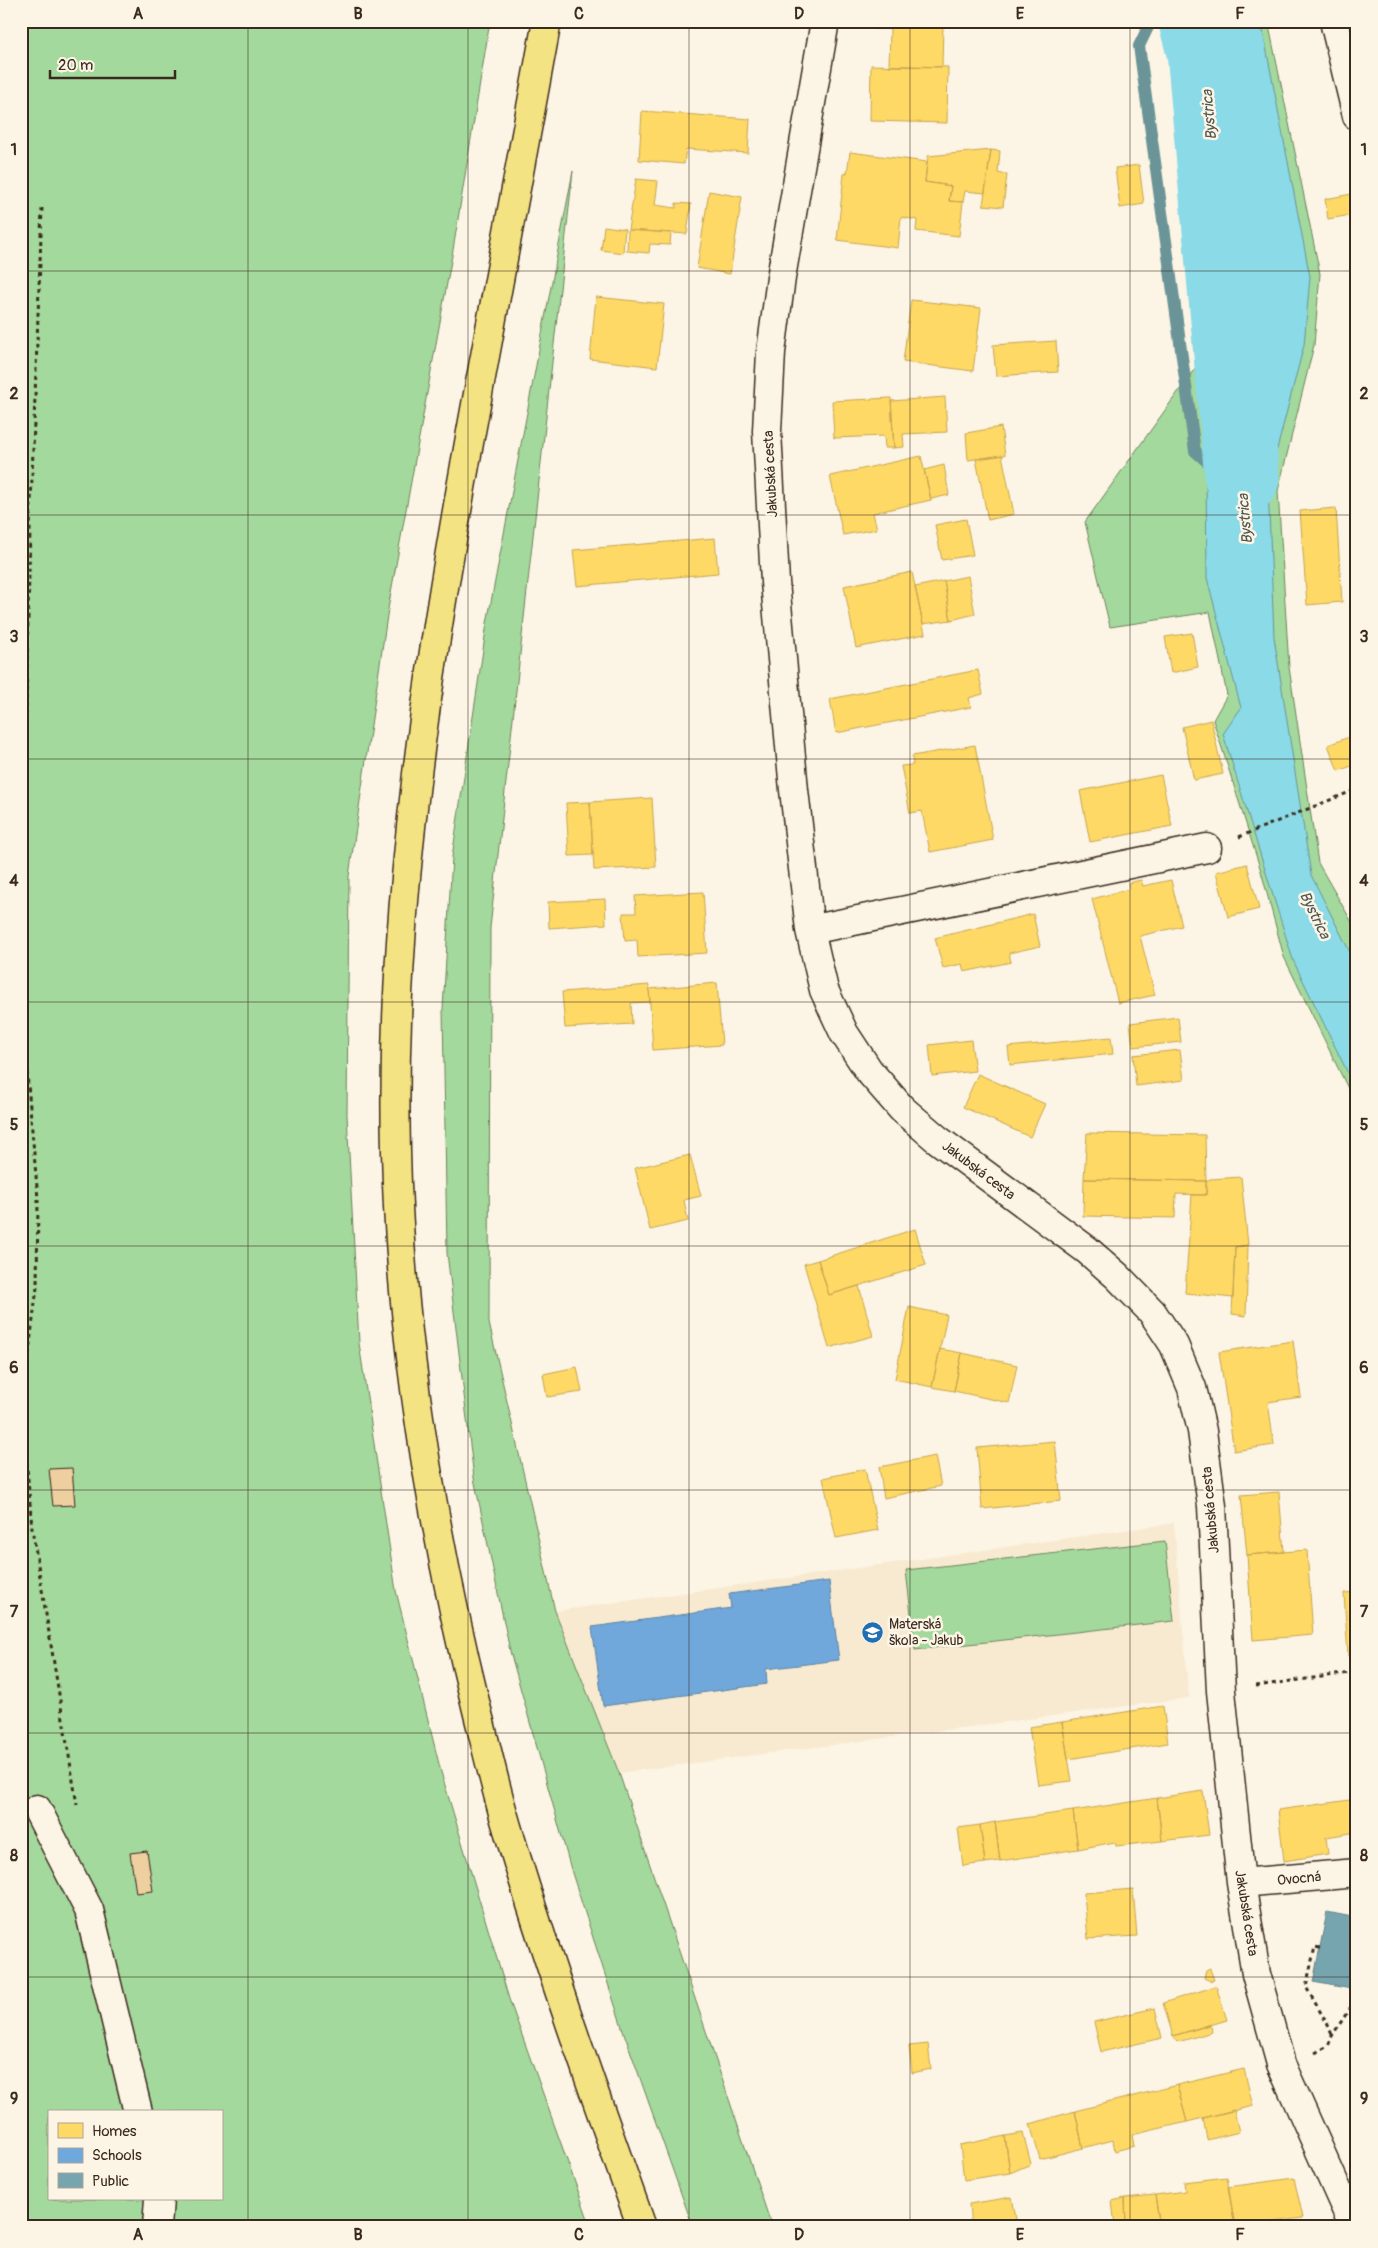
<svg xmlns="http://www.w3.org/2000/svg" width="1378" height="2248" font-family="Pangolin,sans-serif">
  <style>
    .built { fill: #f8ead0 }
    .green { fill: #a3d99c; stroke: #6f825d; fill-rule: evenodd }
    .water { fill: #8adae7; stroke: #6a9497 }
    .homes { fill: #ffd966; stroke: #c4a450 }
    .schools { fill: #6fa8dc; stroke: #5f82a3 }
    .public { fill: #76a5af; stroke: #648084 }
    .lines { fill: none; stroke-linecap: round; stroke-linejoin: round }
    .stream { stroke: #6a9497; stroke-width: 12 }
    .river { stroke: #8adae7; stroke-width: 75 }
    .building { fill: #edcfa0; stroke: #3b2a1e }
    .minor-casing { stroke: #3b2a1e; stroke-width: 31 }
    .major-casing { stroke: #3b2a1e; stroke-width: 31 }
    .path { stroke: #3b2a1e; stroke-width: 3; stroke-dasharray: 4 4; stroke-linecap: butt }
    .minor { stroke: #fcf5e5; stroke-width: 28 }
    .major { stroke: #f4e382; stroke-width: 28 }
    .grid { fill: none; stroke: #3b2a1e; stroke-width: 1; stroke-opacity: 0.55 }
    .labels { text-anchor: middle; stroke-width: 5; stroke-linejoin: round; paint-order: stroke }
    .street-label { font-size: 14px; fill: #3b2a1e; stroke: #fcf5e5 }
    .poi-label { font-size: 14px; fill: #3b2a1e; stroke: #fcf5e5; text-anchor: start }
    .water-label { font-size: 15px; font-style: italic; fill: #4f5650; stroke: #fcf5e5 }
    .neatline { fill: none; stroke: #3b2a1e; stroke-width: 2 }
    .grid-label { font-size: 16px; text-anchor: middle; font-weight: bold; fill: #3b2a1e }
  </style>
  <rect width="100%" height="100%" fill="#fcf5e5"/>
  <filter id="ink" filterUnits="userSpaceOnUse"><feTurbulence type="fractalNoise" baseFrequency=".02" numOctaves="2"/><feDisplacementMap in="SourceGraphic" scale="10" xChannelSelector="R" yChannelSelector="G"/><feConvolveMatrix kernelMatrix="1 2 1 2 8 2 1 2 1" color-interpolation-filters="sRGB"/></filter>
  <g filter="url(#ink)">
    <!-- built -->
    <path class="built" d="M1174,1523L1189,1698L619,1773L555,1611Z"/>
    <!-- green -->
    <path class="green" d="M21,21H490L453,250L388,609L349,876L347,1115L359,1343L396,1591L441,1772L509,1999L591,2227H21ZM49,2112H221V2199H49Z
      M1168,21H1268L1320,274L1314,345L1278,491L1289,667L1318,863L1357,931V1107L1284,957L1261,871L1213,720L1227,695L1210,612L1110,627L1085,522L1206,353L1181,68Z
      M573,171L490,928L489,1323L555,1611L619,1773L772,2227H693L625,2036L572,1873L510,1651L474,1478L447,1253L443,1009L452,857L487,623Z
      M1165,1541L1174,1621L915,1650L906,1570Z"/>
    <!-- water -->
    <path class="water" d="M1179,21H1261L1310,277L1304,345L1268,484L1274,637L1311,875L1357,966V1092L1293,960L1223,734L1241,708L1207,578L1206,473L1239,350L1242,232Z"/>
    <!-- homes -->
    <path class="homes" d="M875,21H949L948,25H943L942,67L889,66L890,29H875Z
      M871,65L948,67L947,123L870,121Z
      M642,111L750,119L748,153L686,149L684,164L639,160Z
      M991,150L1000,151L998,173L1007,175L1003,207L983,205Z
      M991,150L985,193L965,191L963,202L949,201L951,186L925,182L928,156Z
      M850,152L927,162L925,182L951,186L949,201L963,202L959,236L916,231L917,220L901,217L898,248L837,240L844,174L847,173Z
      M1139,165L1144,204L1120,208L1115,168Z
      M636,179L658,181L655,205L676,208V203L691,204L687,234L628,230Z
      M709,191L742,197L730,274L697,268Z
      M1357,193V214L1328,219L1325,199Z
      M604,226L625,229L623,253L601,250Z
      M628,230L671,233L670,245L650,244L649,253L627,251Z
      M596,297L664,304L657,367L590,359Z
      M911,300L981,308L973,371L903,362Z
      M1056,341L1058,372L996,376L993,345Z
      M945,397L947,432L903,434L904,447L894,448L891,401Z
      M891,398L894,448H885L884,436L834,438L832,401Z
      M1001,427L1005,455L968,460L966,433Z
      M1002,455L1014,514L988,520L976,459Z
      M921,456L931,500L873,513L877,529L843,535L830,476Z
      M944,465L949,495L931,499L924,470Z
      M1336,508L1342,602L1307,605L1300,511Z
      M966,519L973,555L942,560L935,525Z
      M715,538L718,573L577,586L573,550Z
      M912,572L925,634L856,648L844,586Z
      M968,576L975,614L951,620L944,581Z
      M944,581L951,620L923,624L915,587Z
      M1192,633L1198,667L1171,673L1165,637Z
      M978,670L983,694L969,698L971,707L836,733L830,699Z
      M1211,720L1223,774L1194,780L1182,727Z
      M1357,734V764L1338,771L1328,745Z
      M975,745L993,840L930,852L922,811L910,813L901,766L913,765L912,756Z
      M1161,775L1172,826L1090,842L1080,791Z
      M652,798L656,867L594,870L590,802Z
      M590,802L593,855L569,856L566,803Z
      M1247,864L1259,909L1228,917L1216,872Z
      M1141,880L1143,886L1171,880L1182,926L1140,936L1155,995L1118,1003L1092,899L1129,889L1128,883Z
      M703,892L707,953L638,957L637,940L625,941L623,913H636L635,896Z
      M605,899L606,924L549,928L548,902Z
      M1033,914L1040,946L1009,953L1011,962L964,972L962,964L943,968L935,938Z
      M717,983L722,1045L653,1050L649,989Z
      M649,985L650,1002L631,1003L632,1024L565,1028L562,992Z
      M1178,1017L1181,1042L1133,1047L1130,1023Z
      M1111,1037L1113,1054L1010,1065L1008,1047Z
      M971,1040L975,1071L932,1076L929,1045Z
      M1180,1050L1184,1080L1136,1086L1133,1055Z
      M978,1074L1045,1104L1030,1137L963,1107Z
      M1087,1133L1205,1135L1206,1181L1084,1179Z
      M690,1155L701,1196L684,1200L688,1221L650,1230L635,1168Z
      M1241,1177L1248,1245L1235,1247L1233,1298L1185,1293L1192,1195H1206V1181L1210,1179Z
      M1084,1179L1206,1181V1195L1176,1194L1175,1218L1083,1216Z
      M915,1229L926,1265L829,1295L818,1260Z
      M1248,1245L1246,1316L1232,1314L1235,1247Z
      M818,1260L829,1295L859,1286L873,1336L829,1348L804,1264Z
      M909,1307L947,1315L932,1387L895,1379Z
      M1293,1341L1301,1397L1268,1402L1274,1445L1234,1451L1219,1352Z
      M940,1349L962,1353L954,1391L932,1387Z
      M962,1353L1017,1365L1009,1403L954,1391Z
      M577,1367L582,1392L547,1397L543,1374Z
      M1055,1441L1061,1501L982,1509L977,1448Z
      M935,1456L941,1486L884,1498L879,1467Z
      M865,1469L878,1530L836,1538L823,1478Z
      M1279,1492L1284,1552L1247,1555L1241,1495Z
      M1307,1550L1313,1635L1253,1640L1247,1555Z
      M1357,1592V1655L1348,1656L1344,1593Z
      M1163,1706L1168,1743L1068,1759L1062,1722Z
      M1062,1722L1072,1781L1038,1785L1029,1727Z
      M1203,1791L1209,1835L1162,1841L1157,1798Z
      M1157,1798L1162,1841L1116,1846L1115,1842L1078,1849L1073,1811Z
      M1357,1799V1832L1326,1837L1328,1854L1284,1861L1278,1810Z
      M1073,1811L1078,1849L1000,1861L995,1822Z
      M995,1822L1000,1861L985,1863L980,1825Z
      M980,1825L985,1863L963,1866L958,1828Z
      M1133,1889L1137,1936L1088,1939L1084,1893Z
      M1210,1969L1214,1980L1210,1981L1204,1978L1206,1971Z
      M1216,1986L1227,2020L1173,2036L1163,2003Z
      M1155,2008L1162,2038L1101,2052L1094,2022Z
      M1211,2024L1212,2032L1178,2042L1173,2036Z
      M928,2044L931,2069L912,2073L909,2046Z
      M1244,2069L1253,2106L1187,2122L1177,2085Z
      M1177,2085L1187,2122L1132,2135L1134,2146L1115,2151L1113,2140L1083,2148L1075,2111Z
      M1234,2110L1239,2132L1207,2140L1203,2118Z
      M1075,2111L1083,2148L1040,2159L1030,2124Z
      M1023,2133L1031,2164L1010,2173L1005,2136Z
      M1005,2136L1010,2173L964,2180L960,2145Z
      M1227,2177L1235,2227H1160L1155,2195L1185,2191L1184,2182Z
      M1294,2178L1303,2218L1235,2227L1228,2187Z
      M1155,2195L1160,2227H1126L1125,2198Z
      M1012,2197L1017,2224L971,2227L969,2204Z
      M1125,2198L1126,2227H1115L1112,2201Z"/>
    <!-- schools -->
    <path class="schools" d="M829,1581L839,1660L766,1669L767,1684L603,1706L592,1627L731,1608L729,1594Z"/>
    <!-- public -->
    <path class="public" d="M1327,1912L1357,1918V1990L1313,1982Z"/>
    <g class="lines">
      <!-- stream -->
      <path class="stream" d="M1151,21L1139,46L1195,451L1220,473"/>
      <!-- river -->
      <path class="river" d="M1196,21L1204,51L1242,478"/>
    </g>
    <!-- building -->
    <path class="building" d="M72,1468L75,1505L53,1506L49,1469Z
      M147,1851L153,1891L136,1893L130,1853Z"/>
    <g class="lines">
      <defs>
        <path id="minor" d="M825,21L781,278L771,352L767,431L775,582L794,790L810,930L824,990L844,1033L869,1071L902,1109L937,1139L1087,1250L1117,1276L1152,1312L1174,1345L1192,1388L1202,1431L1212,1506L1221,1691L1241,1883L1256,1974L1281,2064L1354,2227
          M1334,21L1357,116
          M810,930L1207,848
          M37,1809L89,1910L138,2112
          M1241,1883L1357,1873
          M157,2227L159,2199"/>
        <path id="major" d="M547,21C522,151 498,281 475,410C430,655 390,902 396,1151C400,1340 432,1528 477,1710C487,1750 496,1791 508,1830C548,1964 595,2096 642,2227"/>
      </defs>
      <!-- minor casing -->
      <use href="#minor" class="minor-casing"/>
      <!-- major casing -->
      <use href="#major" class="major-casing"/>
      <!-- path -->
      <path class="path" d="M42,208L30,530L21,916L27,1073L38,1199L37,1287L22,1407L32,1528L77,1805
        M1239,837L1357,789
        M1256,1686L1357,1672
        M1320,1948L1315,1947L1306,1987L1328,2025L1332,2035
        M1315,2053L1328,2046L1332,2036L1357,1997"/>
      <!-- minor -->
      <use href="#minor" class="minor"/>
      <!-- major -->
      <use href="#major" class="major"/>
    </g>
  </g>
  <!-- grid -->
  <path class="grid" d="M248,21V2227M468,21V2227M689,21V2227M910,21V2227M1130,21V2227M21,271H1357M21,515H1357M21,759H1357M21,1002H1357M21,1246H1357M21,1490H1357M21,1733H1357M21,1977H1357"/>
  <!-- icons -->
  <defs>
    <symbol id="school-disc" viewBox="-11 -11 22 22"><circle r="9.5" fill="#1f6fb2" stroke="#fcf5e5"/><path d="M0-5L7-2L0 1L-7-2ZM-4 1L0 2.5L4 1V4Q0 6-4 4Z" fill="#fff"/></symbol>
  </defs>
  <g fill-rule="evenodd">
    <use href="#school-disc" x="860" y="1620" width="25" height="25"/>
  </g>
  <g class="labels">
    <!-- street labels -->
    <g class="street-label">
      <text transform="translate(770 474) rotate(-93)" y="5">Jakubská cesta</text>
      <text transform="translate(979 1170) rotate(37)" y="5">Jakubská cesta</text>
      <text transform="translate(1210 1510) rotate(-95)" y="5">Jakubská cesta</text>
      <text transform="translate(1299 1878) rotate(-5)" y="5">Ovocná</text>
      <text transform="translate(1247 1913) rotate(81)" y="5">Jakubská cesta</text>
    </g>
    <!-- poi labels -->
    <g class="poi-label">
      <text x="889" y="1629">Materská<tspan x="889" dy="16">škola - Jakub</tspan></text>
    </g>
    <!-- water labels -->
    <g class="water-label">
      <text transform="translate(1209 115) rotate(-95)" y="5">Bystrica</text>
      <text transform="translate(1245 519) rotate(-95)" y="5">Bystrica</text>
      <text transform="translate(1315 915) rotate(64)" y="5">Bystrica</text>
    </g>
  </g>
  <!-- margin -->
  <rect width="1378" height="2248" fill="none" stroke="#fcf5e5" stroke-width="55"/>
  <!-- legend -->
  <rect x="48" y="2110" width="175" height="90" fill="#fcf5e5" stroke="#afa495"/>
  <rect x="58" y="2123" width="25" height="15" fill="#ffd966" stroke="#afa495"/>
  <text x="92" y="2136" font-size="15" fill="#3b2a1e">Homes</text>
  <rect x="58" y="2148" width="25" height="15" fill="#6fa8dc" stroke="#afa495"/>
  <text x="92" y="2160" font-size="15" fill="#3b2a1e">Schools</text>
  <rect x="58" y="2173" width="25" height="15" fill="#76a5af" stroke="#afa495"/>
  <text x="92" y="2186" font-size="15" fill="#3b2a1e">Public</text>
  <!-- scale -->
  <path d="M50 70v8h125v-8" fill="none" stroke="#3b2a1e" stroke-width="2.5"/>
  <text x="58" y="70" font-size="15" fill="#3b2a1e" stroke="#fcf5e5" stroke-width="4" paint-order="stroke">20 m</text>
  <rect x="28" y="28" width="1322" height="2192" class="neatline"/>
  <g class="grid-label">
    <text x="138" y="19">A</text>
    <text x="358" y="19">B</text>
    <text x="579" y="19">C</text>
    <text x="799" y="19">D</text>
    <text x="1020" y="19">E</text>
    <text x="1240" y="19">F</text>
    <text x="14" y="155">1</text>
    <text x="1364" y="155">1</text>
    <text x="14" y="399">2</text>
    <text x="1364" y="399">2</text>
    <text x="14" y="642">3</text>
    <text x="1364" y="642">3</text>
    <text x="14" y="886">4</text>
    <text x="1364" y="886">4</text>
    <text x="14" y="1130">5</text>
    <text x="1364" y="1130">5</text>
    <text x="14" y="1373">6</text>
    <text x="1364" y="1373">6</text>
    <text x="14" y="1617">7</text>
    <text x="1364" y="1617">7</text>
    <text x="14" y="1861">8</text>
    <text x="1364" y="1861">8</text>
    <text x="14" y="2104">9</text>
    <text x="1364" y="2104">9</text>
    <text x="138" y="2240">A</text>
    <text x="358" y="2240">B</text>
    <text x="579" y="2240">C</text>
    <text x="799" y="2240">D</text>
    <text x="1020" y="2240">E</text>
    <text x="1240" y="2240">F</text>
  </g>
</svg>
